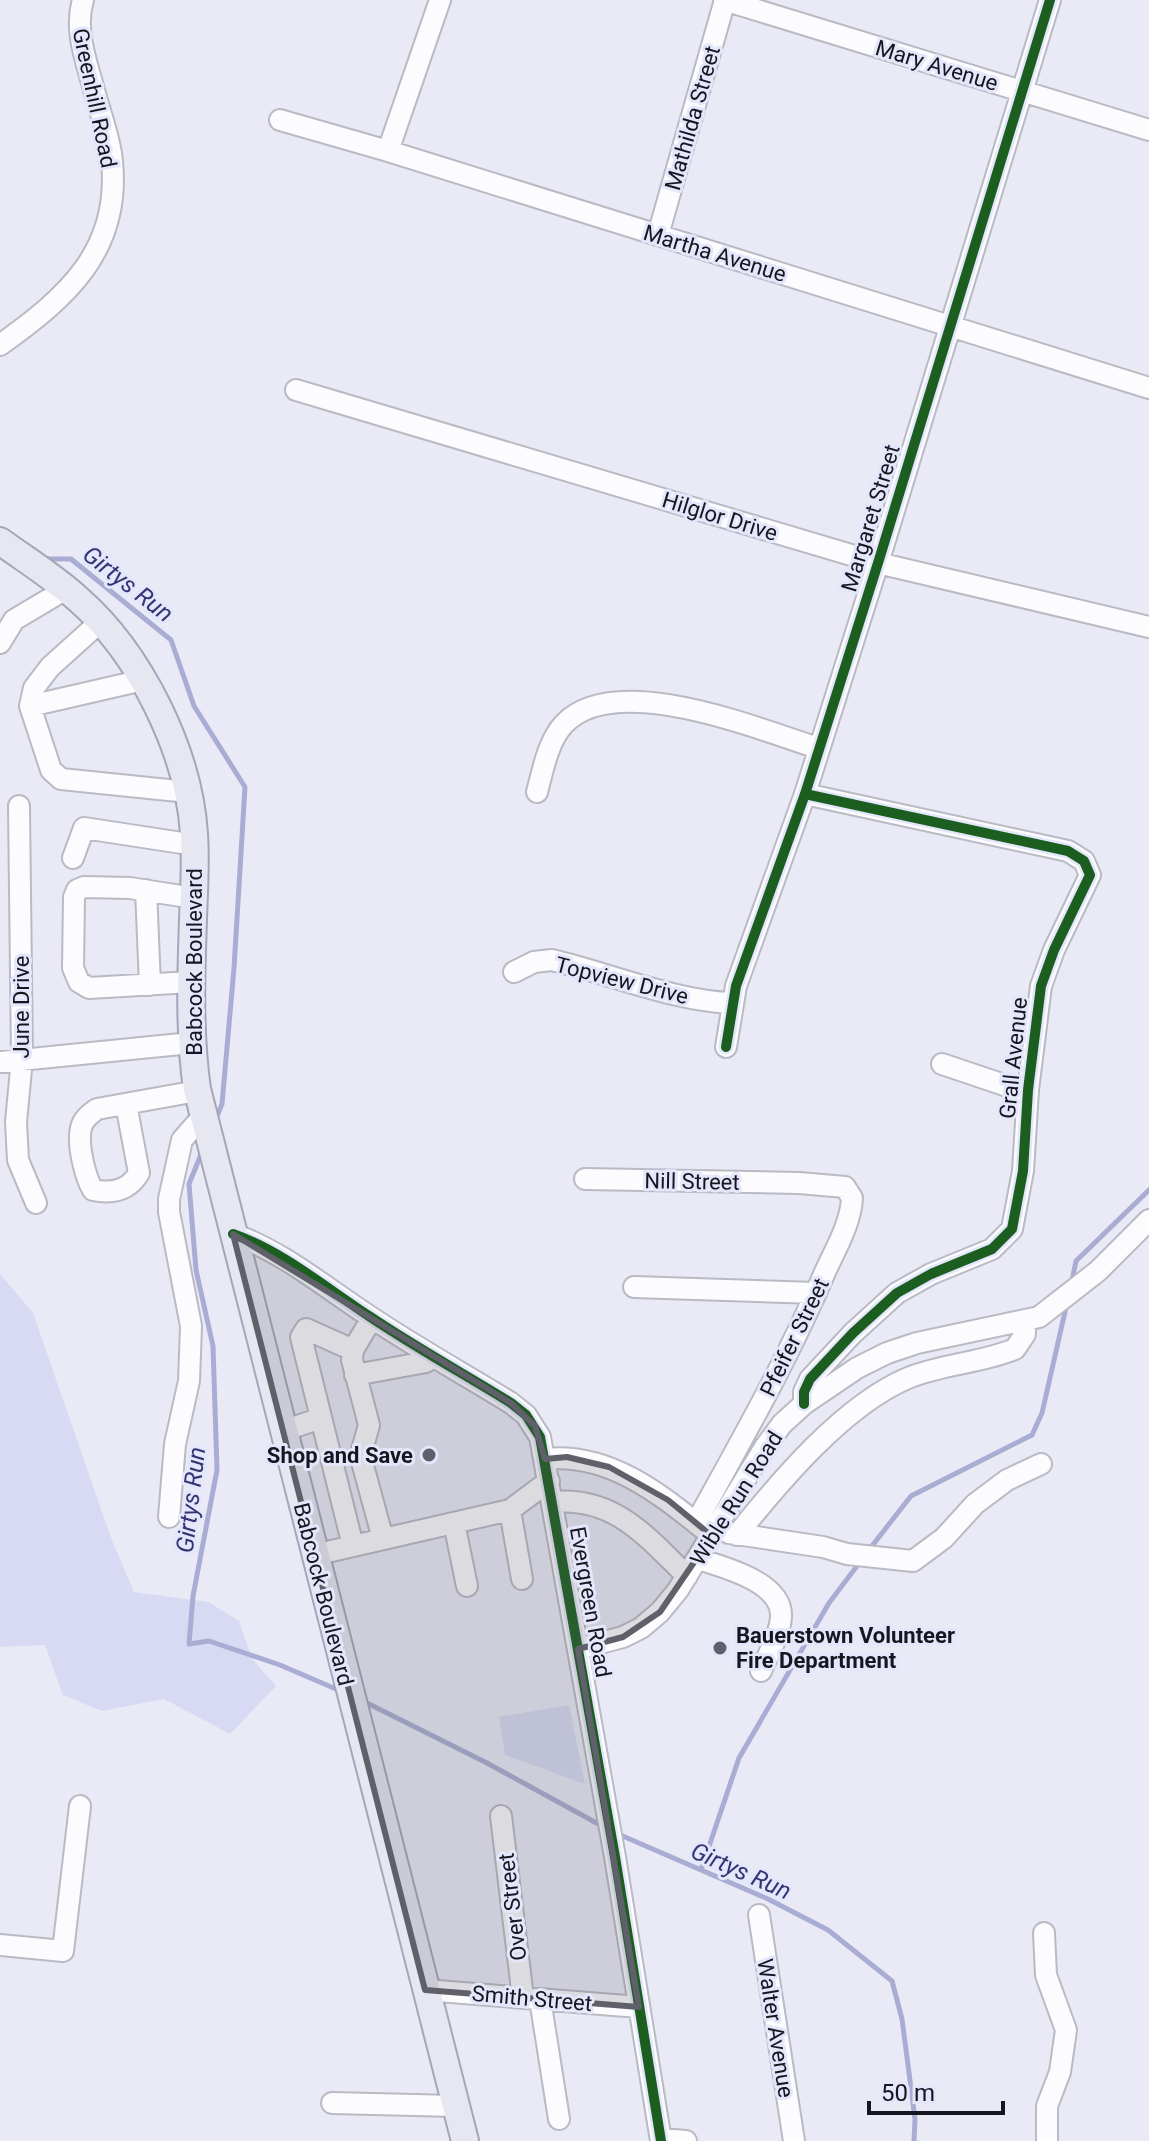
<svg xmlns="http://www.w3.org/2000/svg" width="1149" height="2141" font-family="Roboto,sans-serif">
  <style>
    .green { fill: #d7daf2 }
    .lines { fill: none; stroke-linecap: round; stroke-linejoin: round }
    .stream { stroke: #aaadd3; stroke-width: 5 }
    .minor-casing { stroke: #b9bac3; stroke-width: 24 }
    .major-casing { stroke: #a5a6b9; stroke-width: 30 }
    .minor { stroke: #fcfcfe; stroke-width: 20 }
    .major { stroke: #e7e7f1; stroke-width: 26 }
    .cycleway-casing { stroke: #e4e6fb; stroke-width: 15 }
    .cycleway { stroke: #1b5e20; stroke-width: 10 }
    .marked { fill: #60606a; fill-opacity: 0.2; stroke: #60606a; stroke-width: 6; stroke-linejoin: round }
    .poi-dot { fill: #60606a; stroke: #e4e6fb; stroke-width: 3 }
    .labels { text-anchor: middle; stroke-width: 6; stroke-linejoin: round; paint-order: stroke }
    .street-label { font-size: 22px; fill: #16161e; stroke: #e4e6fb }
    .poi-label { font-size: 22px; font-weight: bold; fill: #16161e; stroke: #e4e6fb; text-anchor: end }
    .water-label { font-size: 24px; font-style: italic; fill: #363472; stroke: #e4e6fb }
  </style>
  <rect width="100%" height="100%" fill="#e9eaf6"/>
  <!-- green -->
  <path class="green" d="M0,1274L33,1313L111,1538L134,1592L208,1602L239,1621L252,1659L276,1686L230,1734L164,1699L102,1711L63,1695L45,1645L0,1647Z
    M569,1705L585,1784L505,1755L499,1717Z"/>
  <g class="lines">
    <!-- stream -->
    <path class="stream" d="M44,559H71L171,640L194,706L245,787L234,968L222,1104L215,1121
      M202,1152L189,1184L196,1270L213,1346L217,1470L193,1596L189,1644L209,1641L280,1665L343,1692
      M1072,1281L1076,1261L1149,1190
      M868,1551L911,1496L1032,1435L1042,1413L1067,1303
      M363,1701L487,1763L602,1826
      M618,1834L768,1899L828,1930L892,1981L902,2019L915,2119L914,2141
      M701,1870L739,1758L829,1603L860,1562"/>
    <defs>
      <path id="minor" d="M724,0L1149,130
        M280,120L388,151L1149,388
        M388,151L440,0
        M658,235L725,0
        M0,345C66,298 121,251 112,161C110,138 100,113 94,90C86,60 74,30 83,0
        M296,390L878,563L1149,627
        M100,622L50,667L34,688L30,706L51,770L61,779L188,792
        M0,643L14,620L66,589
        M30,706L143,680
        M537,792C543,770 548,741 564,724C615,670 758,729 818,748
        M19,806L22,1059L16,1122L18,1160L36,1203
        M73,858L84,828L195,845
        M146,890L150,985
        M514,972L534,962L552,960C607,973 678,1002 733,1003
        M191,982L89,988L79,982L73,968L74,897L77,890L84,887L130,888L194,898
        M726,1047L736,986L805,794L878,563L1050,0
        M0,1062L191,1043
        M942,1064L1028,1093
        M126,1104L139,1173C129,1190 113,1194 93,1190C85,1177 77,1144 81,1128C83,1119 90,1114 97,1109L197,1091
        M585,1179L799,1183L845,1187L852,1198C851,1223 835,1250 825,1272C788,1359 741,1441 696,1523
        M233,1234C282,1251 326,1288 369,1316C415,1347 464,1374 511,1403L526,1415L540,1437L615,1857L661,2141
        M634,1287L816,1293
        M372,1318L353,1350L352,1360L369,1425L362,1450V1462L383,1539
        M353,1350L306,1329L301,1337L353,1546
        M355,1375L426,1362
        M804,1404V1392L810,1379L853,1333L897,1293L931,1274L992,1249L1012,1229L1023,1171L1028,1090L1041,986L1054,950L1090,875L1084,861L1068,851L805,794
        M283,1431L321,1418
        M545,1459C608,1452 659,1493 706,1531
        M553,1502C614,1496 647,1537 687,1576
        M510,1510L522,1579
        M169,1517L175,1444L189,1381L191,1326L169,1212V1199L182,1140L203,1116
        M454,1523L467,1586
        M729,1533L823,1547L847,1554L913,1561L944,1538L975,1504L1007,1480L1041,1464
        M737,1535C780,1481 844,1405 908,1378C942,1364 981,1363 1015,1349L1025,1334V1320
        M314,1555L510,1510L549,1481
        M698,1559C723,1567 783,1582 781,1617C780,1635 768,1654 761,1671
        M578,1649L623,1637L641,1628L660,1612L678,1590L765,1447L782,1424L804,1404L857,1368L887,1353L917,1343L1039,1317L1098,1271L1149,1220
        M501,1816L523,1998
        M759,1915L794,2141
        M1044,1933L1046,1975L1066,2030L1060,2072L1047,2106V2141
        M0,1945L63,1951L80,1806
        M425,1990L639,2007
        M540,1999L559,2119
        M332,2103L455,2106
        M661,2139L686,2141"/>
      <path id="major" d="M0,541C26,560 54,577 78,599C140,653 189,752 194,834C196,862 194,891 193,919C191,977 189,1033 197,1089L465,2141"/>
    </defs>
    <!-- minor casing -->
    <use href="#minor" class="minor-casing"/>
    <!-- major casing -->
    <use href="#major" class="major-casing"/>
    <!-- minor -->
    <use href="#minor" class="minor"/>
    <!-- major -->
    <use href="#major" class="major"/>
    <defs>
      <path id="cycleway" d="M726,1047L736,986L805,794L878,563L1050,0
        M233,1234C282,1251 326,1288 369,1316C415,1347 464,1374 511,1403L526,1415L540,1437L615,1857L661,2141
        M804,1404V1392L810,1379L853,1333L897,1293L931,1274L992,1249L1012,1229L1023,1171L1028,1090L1041,986L1054,950L1090,875L1084,861L1068,851L805,794"/>
    </defs>
    <!-- cycleway casing -->
    <use href="#cycleway" class="cycleway-casing"/>
    <!-- cycleway -->
    <use href="#cycleway" class="cycleway"/>
  </g>
  <!-- marked area -->
  <path class="marked" d="M233,1234L511,1403L535,1426L545,1459L567,1457L609,1467L668,1500L712,1536L660,1612L623,1637L578,1649L639,2007L425,1990Z"/>
  <!-- markers -->
  <g class="poi-dot">
    <circle cx="429" cy="1455" r="8"/>
    <circle cx="720" cy="1648" r="8"/>
  </g>
  <g class="labels">
    <!-- street labels -->
    <g class="street-label">
      <text transform="translate(937 65) rotate(17)" y="8">Mary Avenue</text>
      <text transform="translate(95 98) rotate(78)" y="8">Greenhill Road</text>
      <text transform="translate(692 118) rotate(-74)" y="8">Mathilda Street</text>
      <text transform="translate(715 253) rotate(17)" y="8">Martha Avenue</text>
      <text transform="translate(720 516) rotate(17)" y="8">Hilglor Drive</text>
      <text transform="translate(870 518) rotate(-73)" y="8">Margaret Street</text>
      <text transform="translate(194 962) rotate(-90)" y="8">Babcock Boulevard</text>
      <text transform="translate(622 980) rotate(14)" y="8">Topview Drive</text>
      <text transform="translate(21 1007) rotate(-90)" y="8">June Drive</text>
      <text transform="translate(1013 1058) rotate(-84)" y="8">Grall Avenue</text>
      <text transform="translate(692 1181) rotate(1)" y="8">Nill Street</text>
      <text transform="translate(794 1337) rotate(-64)" y="8">Pfeifer Street</text>
      <text transform="translate(736 1498) rotate(-58)" y="8">Wible Run Road</text>
      <text transform="translate(324 1594) rotate(76)" y="8">Babcock Boulevard</text>
      <text transform="translate(591 1602) rotate(80)" y="8">Evergreen Road</text>
      <text transform="translate(512 1907) rotate(-97)" y="8">Over Street</text>
      <text transform="translate(532 1998) rotate(5)" y="8">Smith Street</text>
      <text transform="translate(776 2028) rotate(81)" y="8">Walter Avenue</text>
    </g>
    <!-- poi labels -->
    <g class="poi-label">
      <text x="413" y="1463">Shop and Save</text>
      <text x="736" y="1643" text-anchor="start">Bauerstown Volunteer<tspan x="736" dy="25">Fire Department</tspan></text>
    </g>
    <!-- water labels -->
    <g class="water-label">
      <text transform="translate(128 584) rotate(38)" y="8">Girtys Run</text>
      <text transform="translate(191 1500) rotate(-83)" y="8">Girtys Run</text>
      <text transform="translate(741 1871) rotate(24)" y="8">Girtys Run</text>
    </g>
  </g>
  <!-- scale -->
  <path d="M869 2101v12h134v-12" fill="none" stroke="#16161e" stroke-width="4"/>
  <text x="881" y="2101" font-size="24" fill="#16161e" stroke="#e4e6fb" stroke-width="6" paint-order="stroke">50 m</text>
</svg>
